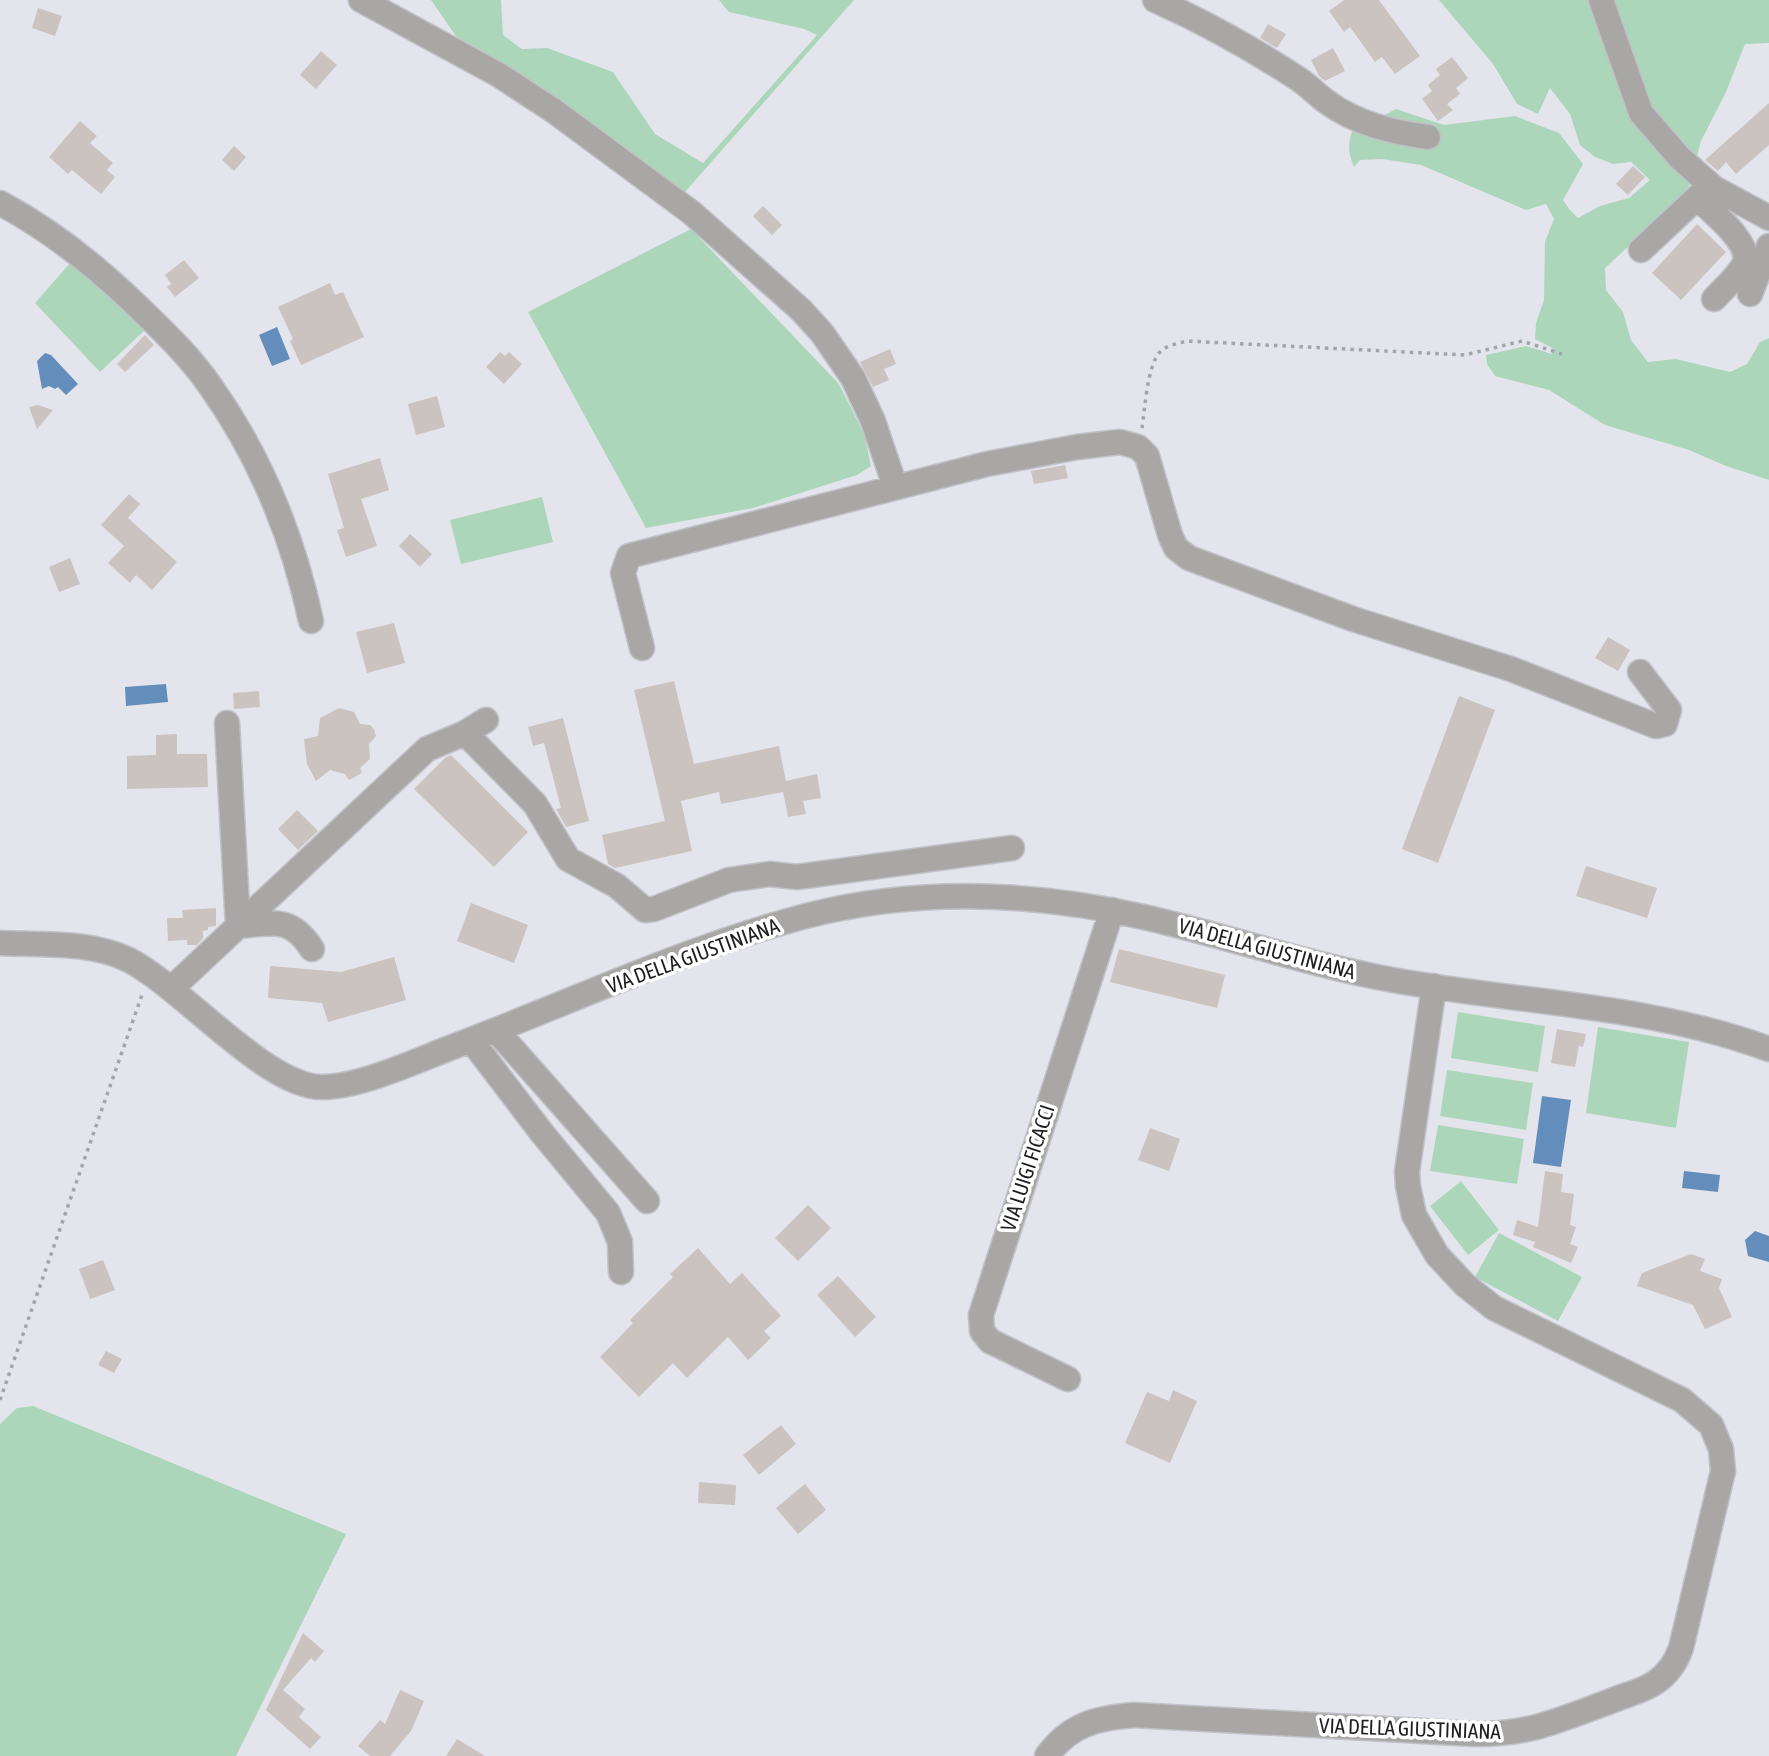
<svg xmlns="http://www.w3.org/2000/svg" width="1769" height="1756" font-family="'Asap Condensed',sans-serif">
  <style>
    .green { fill: #acd6ba }
    .water { fill: #638dba }
    .building { fill: #cac3c0 }
    .lines { fill: none; stroke-linecap: round; stroke-linejoin: round }
    .minor-casing { stroke: #c1c1c8; stroke-width: 27 }
    .path { stroke: #a3a4aa; stroke-width: 3.5; stroke-dasharray: 3.5 5; stroke-linecap: butt }
    .minor { stroke: #a9a7a5; stroke-width: 24 }
    .labels { text-anchor: middle; stroke-width: 7; stroke-linejoin: round; paint-order: stroke }
    .street-label { font-size: 21px; fill: #1f1f22; stroke: #fff }
  </style>
  <rect width="100%" height="100%" fill="#e4e5ec"/>
  <!-- green -->
  <path class="green" d="M431,0H501L503,35L522,49L547,48L613,72L655,134L703,163L817,35L804,29L729,12L719,0H854L685,192L584,121L458,39Z
    M1439,0H1769V43L1745,44L1726,92L1701,141L1687,193L1605,268L1606,290L1623,312L1631,340L1648,362L1676,359L1730,372L1747,364L1760,342L1769,338V480L1726,466L1689,450L1605,425L1549,390L1495,376L1487,364L1486,355L1526,346L1552,354L1554,349L1535,339L1536,323L1544,300L1545,242L1554,219L1546,204L1526,210L1421,165L1382,159L1360,160L1354,167C1347,151 1348,141 1354,126L1379,118L1396,109L1444,125L1515,116L1559,133L1583,164L1563,200L1569,209L1578,218L1600,206L1629,198L1650,180L1631,162L1613,164L1595,157L1580,145L1570,114L1550,88L1538,114L1517,104L1493,64Z
    M691,229L839,384L864,434L871,466L857,475L753,508L646,528L528,312Z
    M71,262L147,328L100,372L35,303Z
    M542,497L553,542L461,564L450,520Z
    M1458,1012L1545,1026L1538,1072L1451,1058Z
    M1598,1027L1689,1042L1676,1128L1586,1113Z
    M1447,1070L1533,1083L1526,1130L1440,1116Z
    M1438,1125L1524,1139L1517,1184L1430,1171Z
    M1461,1181L1499,1230L1468,1255L1430,1206Z
    M1499,1233L1582,1277L1558,1321L1475,1277Z
    M33,1406L346,1534L236,1756H0V1424L17,1408Z"/>
  <!-- water -->
  <path class="water" d="M277,327L290,359L272,366L259,335Z
    M45,353L51,355L78,384L66,395L58,387L55,389L49,386L42,389L37,361Z
    M166,684L168,702L126,706L125,687Z
    M1542,1096L1571,1100L1561,1167L1533,1163Z
    M1684,1171L1720,1175L1718,1192L1682,1188Z
    M1755,1231L1769,1236V1262L1748,1256L1745,1240Z"/>
  <!-- building -->
  <path class="building" d="M1344,0H1379L1420,56L1395,74L1382,57L1375,62L1350,27L1344,32L1329,11Z
    M38,8L62,16L55,36L32,28Z
    M1268,24L1286,34L1277,48L1260,38Z
    M1333,48L1345,71L1325,81L1319,76L1311,60Z
    M321,51L337,65L316,89L300,75Z
    M1452,57L1468,78L1456,88L1460,94L1447,104L1453,110L1438,121L1422,99L1432,91L1428,85L1440,75L1436,69Z
    M1769,103V145L1736,174L1726,162L1718,171L1705,160Z
    M80,121L97,136L90,143L113,163L107,170L115,177L101,194L72,170L68,174L49,157Z
    M234,146L246,157L234,171L222,160Z
    M1633,166L1645,177L1628,195L1616,184Z
    M763,206L782,225L772,235L753,216Z
    M1697,224L1726,252L1681,300L1652,273Z
    M184,260L199,278L175,297L167,287L171,284L165,275Z
    M330,283L335,295L343,292L364,337L301,365L290,341L293,339L278,307Z
    M145,335L154,345L125,372L117,364Z
    M890,349L896,364L884,369L889,380L873,387L860,362Z
    M500,352L505,356L509,352L522,364L504,384L486,367Z
    M437,396L445,427L416,435L408,404Z
    M38,405L53,410L37,429L29,407Z
    M380,458L389,490L361,499L377,546L346,557L337,530L344,528L328,474Z
    M1065,465L1068,478L1034,484L1031,471Z
    M129,494L140,504L128,518L177,562L152,590L136,575L130,583L108,563L124,546L101,525Z
    M410,534L432,554L420,567L399,546Z
    M70,558L80,584L59,592L49,567Z
    M394,623L405,663L367,673L356,632Z
    M1608,637L1630,650L1618,671L1595,658Z
    M674,681L694,764L779,746L786,781L817,774L821,798L803,801L806,814L788,817L783,792L721,804L719,792L681,801L692,851L615,868L608,864L602,835L665,821L634,690Z
    M259,691L260,707L234,709L233,693Z
    M1459,696L1495,710L1438,863L1402,849Z
    M339,708L354,712L360,724L370,725L374,729L376,736L369,744L370,759L360,768L362,773L349,780L345,774L330,770L316,781L307,764L304,739L318,736L320,718Z
    M563,718L589,821L566,827L556,809L561,808L544,743L533,746L528,727Z
    M177,734V754H207L208,787L127,789V756L156,755V735Z
    M451,755L528,832L494,867L414,789L445,758Z
    M297,810L318,831L298,850L278,829Z
    M1586,866L1657,888L1647,918L1576,896Z
    M471,903L528,925L514,963L457,941Z
    M216,908V926L208,927V930L203,931V938L197,945H187V940L168,941L167,918H183L182,910Z
    M1119,949L1225,975L1217,1008L1110,982Z
    M394,957L406,1000L328,1022L322,1003L268,998L270,966L341,972Z
    M1557,1029L1586,1034L1583,1047L1579,1046L1575,1067L1551,1063Z
    M1150,1128L1180,1139L1169,1171L1138,1160Z
    M1545,1171L1563,1174L1561,1192L1574,1194L1570,1225L1576,1227L1570,1244L1578,1247L1571,1263L1533,1247L1535,1242L1513,1235L1517,1220L1538,1227Z
    M808,1205L831,1228L798,1261L775,1238Z
    M698,1248L730,1284L742,1273L781,1316L764,1331L771,1338L748,1360L728,1337L687,1378L673,1363L639,1397L600,1357L633,1323L630,1320L673,1277L670,1274Z
    M1691,1254L1705,1259L1700,1271L1722,1279L1719,1288L1732,1317L1705,1329L1693,1305L1637,1286L1642,1273Z
    M103,1260L115,1290L90,1299L79,1269Z
    M838,1276L876,1317L855,1337L817,1295Z
    M106,1351L122,1359L114,1373L98,1365Z
    M1173,1390L1197,1401L1170,1463L1125,1443L1147,1392L1169,1401Z
    M781,1425L796,1444L759,1475L743,1455Z
    M699,1482L736,1485L735,1505L698,1503Z
    M805,1484L826,1510L798,1534L776,1508Z
    M303,1633L324,1651L315,1662L311,1658L283,1690L305,1709L299,1717L321,1737L310,1749L266,1710Z
    M400,1690L424,1701L411,1731L390,1756H370L358,1746L380,1720L385,1724Z
    M457,1739L485,1756H446Z"/>
  <g class="lines">
    <defs>
      <path id="minor" d="M361,0L499,75L554,111L692,213L801,310L822,333L853,378L873,421L895,486
        M1155,0C1202,21 1254,50 1297,78C1308,85 1317,95 1327,102C1357,124 1392,132 1428,137
        M1601,0L1641,113L1679,157L1714,188L1769,218
        M1697,198C1711,211 1756,246 1743,266C1736,278 1723,289 1714,299
        M0,203C49,229 92,263 132,301C160,328 189,355 211,387C261,458 293,537 311,621
        M1641,250L1703,192L1710,190
        M1750,294L1769,246
        M642,648L623,573L629,556L987,464L1077,447L1120,442L1138,447L1147,456L1170,535L1176,548L1189,558L1353,619L1511,669L1656,726L1665,724L1669,710L1640,672
        M227,723L238,926C273,923 291,916 312,949
        M465,733L486,720
        M0,943C42,945 90,941 129,960C183,988 266,1087 322,1087C361,1087 418,1060 455,1046C571,1002 685,948 806,916C919,887 1035,892 1148,918C1230,937 1310,965 1393,980C1519,1003 1647,1004 1769,1049
        M171,989L427,749L465,733L535,804L568,859L617,886L645,910L654,909L729,880L770,874L797,877L1012,848
        M496,1030L647,1201
        M471,1040L542,1133L608,1213L620,1242L621,1272
        M1068,1379L990,1341L982,1331L981,1315L1112,910
        M1047,1756C1070,1724 1097,1718 1134,1715L1475,1734C1529,1735 1562,1719 1611,1701C1625,1695 1644,1691 1656,1682C1669,1673 1676,1662 1681,1648L1723,1471L1721,1449L1711,1425L1682,1400L1494,1308L1465,1285L1437,1255L1414,1215L1408,1186L1407,1172L1434,986"/>
    </defs>
    <!-- minor casing -->
    <use href="#minor" class="minor-casing"/>
    <!-- path -->
    <path class="path" d="M1142,428C1145,409 1147,366 1160,352C1167,345 1177,344 1186,341L1465,355L1522,341L1562,354
      M0,1400L143,992"/>
    <!-- minor -->
    <use href="#minor" class="minor"/>
  </g>
  <g class="labels">
    <!-- street labels -->
    <g class="street-label">
      <text transform="translate(1267 949) rotate(15)" y="7">VIA DELLA GIUSTINIANA</text>
      <text transform="translate(693 956) rotate(-20)" y="7">VIA DELLA GIUSTINIANA</text>
      <text transform="translate(1028 1168) rotate(-72)" y="7">VIA LUIGI FICACCI</text>
      <text transform="translate(1410 1729) rotate(2)" y="7">VIA DELLA GIUSTINIANA</text>
    </g>
  </g>
</svg>
